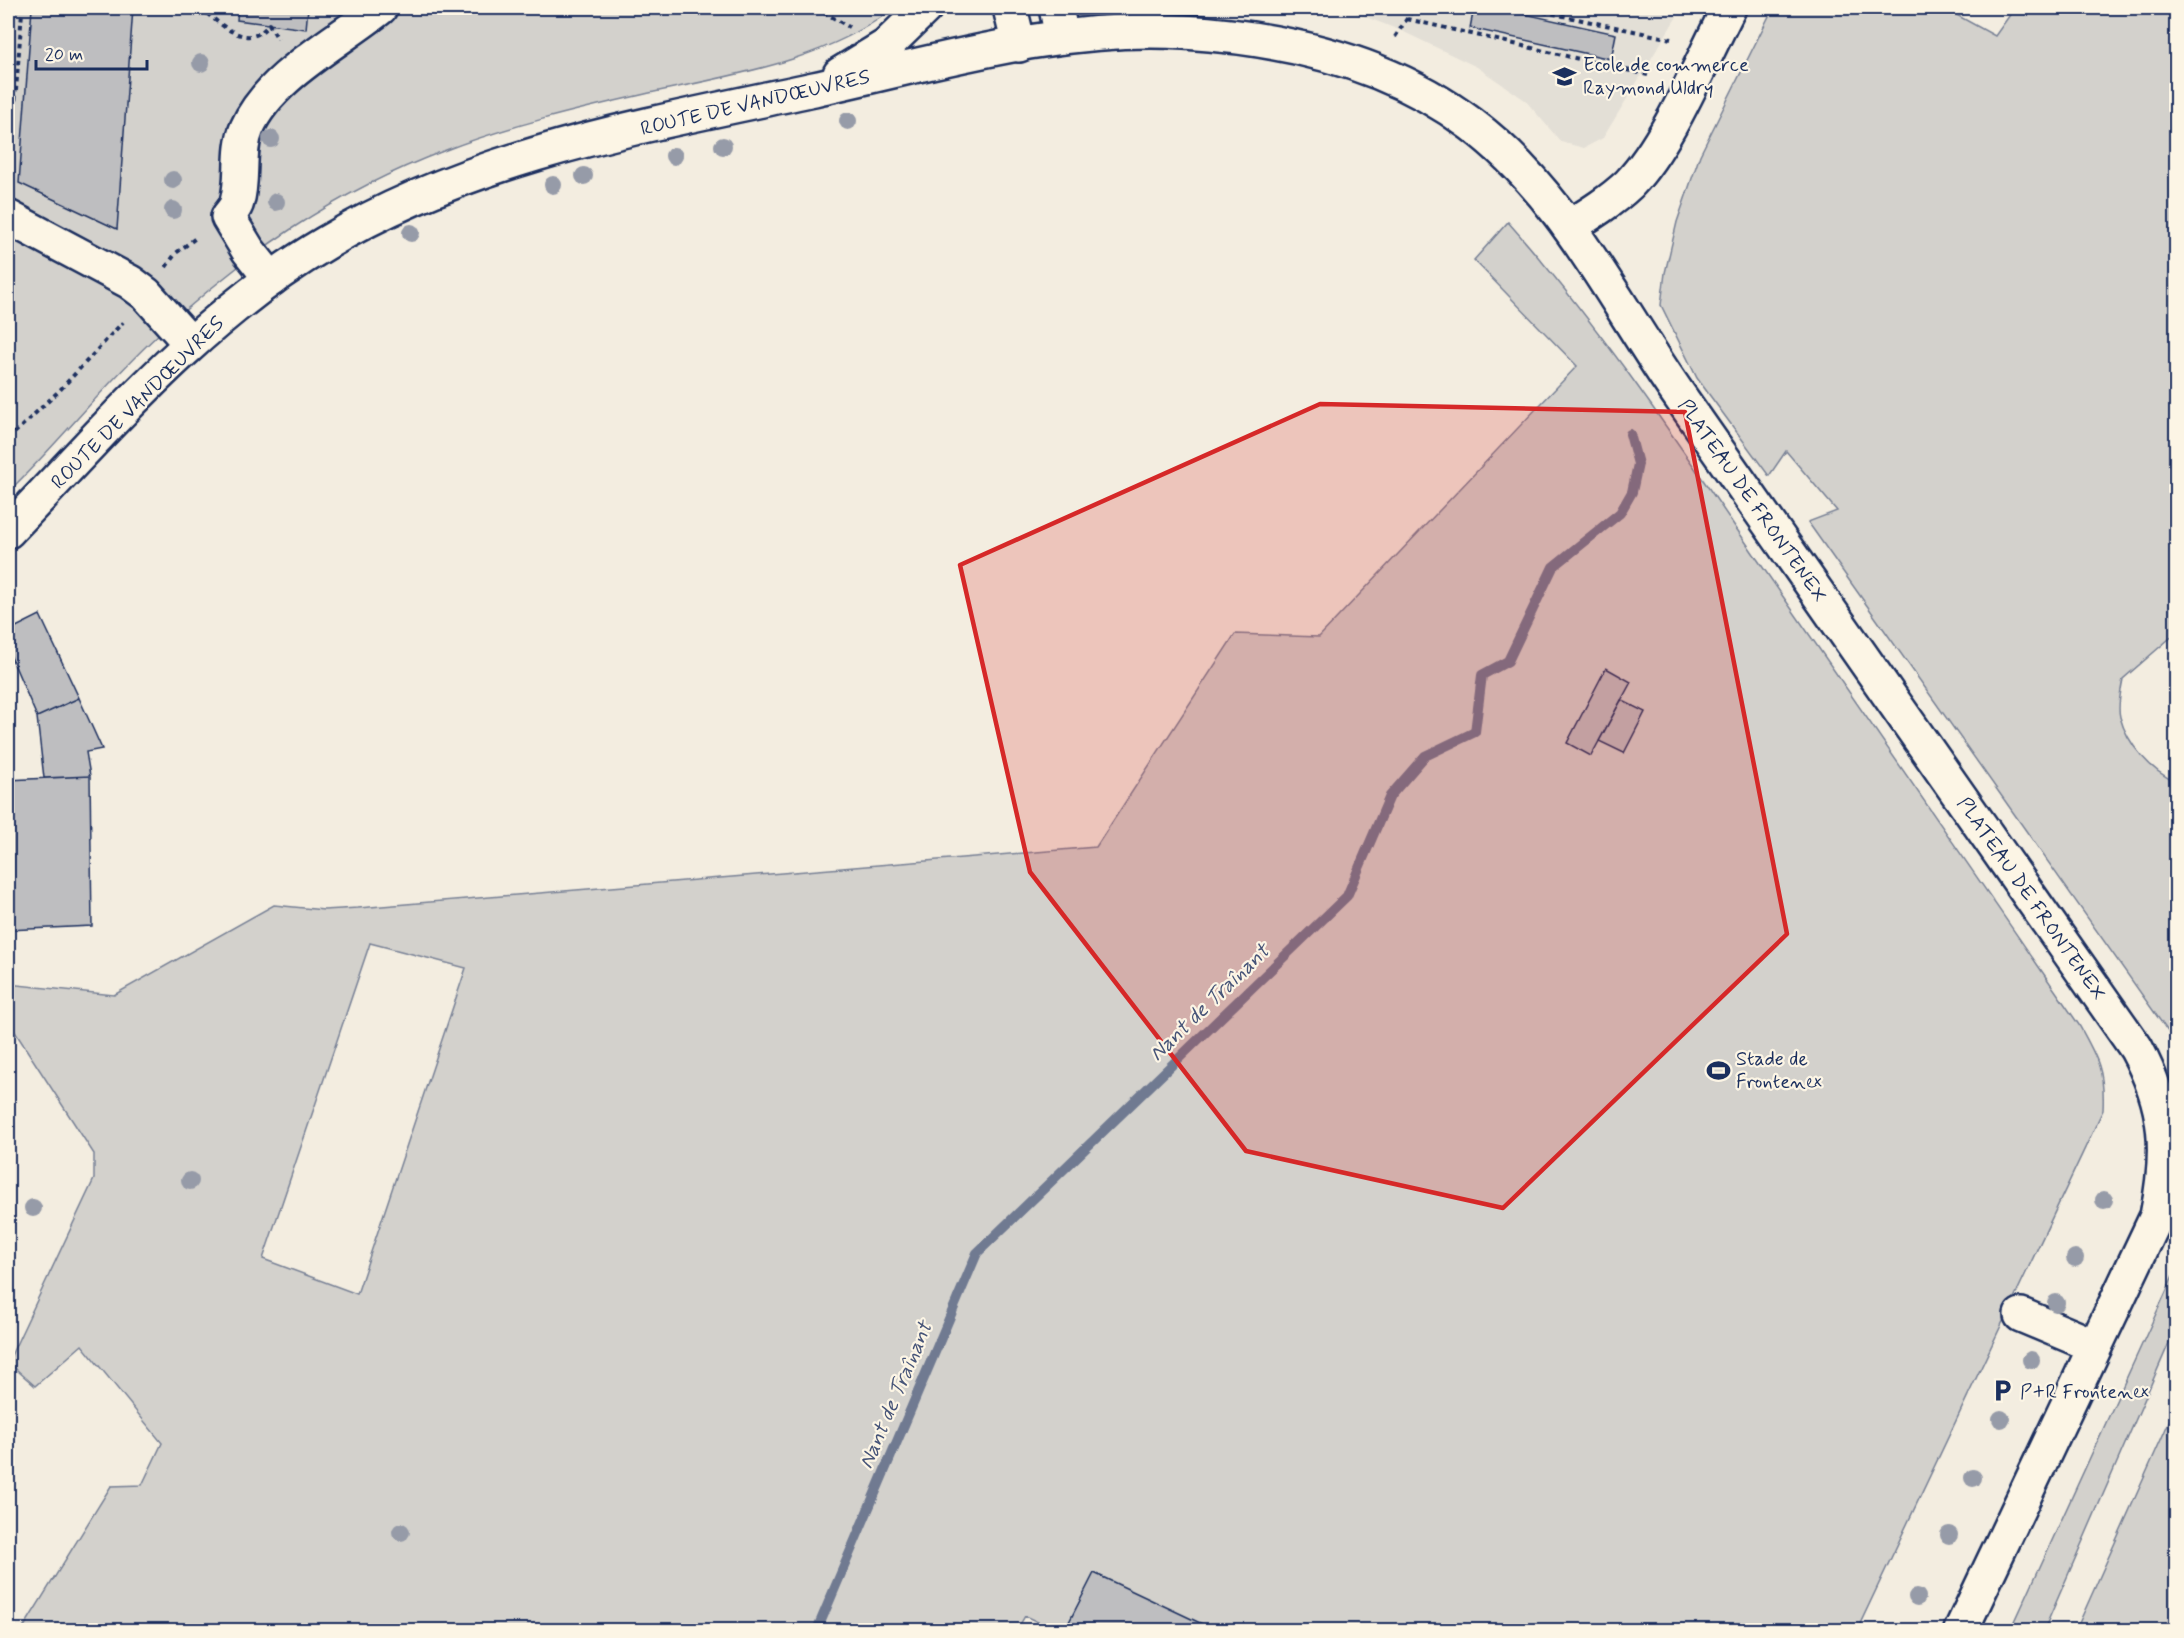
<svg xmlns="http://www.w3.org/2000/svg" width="2184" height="1638" font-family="Mynerve,sans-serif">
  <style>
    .built { fill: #e3dfd6 }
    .green { fill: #d3d1cc; stroke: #778095; stroke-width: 1.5; fill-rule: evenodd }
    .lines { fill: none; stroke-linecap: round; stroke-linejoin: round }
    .stream { stroke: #707a91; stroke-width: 10 }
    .building { fill: #bebec0; stroke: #1b2f5e; stroke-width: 1.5 }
    .minor-casing { stroke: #1b2f5e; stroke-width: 38 }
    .major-casing { stroke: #1b2f5e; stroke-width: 38 }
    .path { stroke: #1b2f5e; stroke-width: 4; stroke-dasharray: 4.5 4.5; stroke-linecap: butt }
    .minor { stroke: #fcf5e5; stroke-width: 33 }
    .major { stroke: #fcf5e5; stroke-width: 33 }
    .tree { fill: #969ba8 }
    .marked { fill: #d62828; fill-opacity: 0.2; stroke: #d62828; stroke-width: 4.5; stroke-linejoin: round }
    .labels { text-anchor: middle; stroke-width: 4.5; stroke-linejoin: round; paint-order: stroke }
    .poi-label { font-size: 20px; fill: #1b2f5e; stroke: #fcf5e5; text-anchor: start }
    .street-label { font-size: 20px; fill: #1b2f5e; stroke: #fcf5e5 }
    .water-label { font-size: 21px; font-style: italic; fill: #465478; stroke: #fcf5e5 }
  </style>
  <rect width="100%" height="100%" fill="#f3ede0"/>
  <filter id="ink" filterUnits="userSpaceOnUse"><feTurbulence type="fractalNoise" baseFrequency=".0167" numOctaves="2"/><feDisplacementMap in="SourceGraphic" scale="12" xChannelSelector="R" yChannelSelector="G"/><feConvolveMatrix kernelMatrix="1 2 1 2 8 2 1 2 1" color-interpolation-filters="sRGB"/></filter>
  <g filter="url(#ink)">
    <!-- built -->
    <path class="built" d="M1343,8H1682L1603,138L1584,148L1561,142L1525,100L1477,67L1402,31Z"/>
    <!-- green -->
    <path class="green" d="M8,8H894C823,63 726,76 641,95C575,110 509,126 446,150C335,192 245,254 159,334C105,383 60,442 8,492Z
      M1773,8H1944L1995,36L2012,12L2005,8H2176V633L2123,679C2121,690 2117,706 2120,717C2127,744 2151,771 2176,782V1043L1808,522L1837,511L1786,451L1769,476L1697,378L1661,305L1665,273L1677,222L1700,155Z
      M1508,222C1603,329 1683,451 1764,569C1869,721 1974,873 2079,1025C2098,1059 2105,1071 2103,1110L1857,1630H1055L1025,1616L1017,1630H22L111,1486L142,1485L162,1443L82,1345L35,1386L8,1362L94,1179V1154L8,1021V984L114,995L274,905L324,910L358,908L1096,847L1235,634L1319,637L1577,366L1474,260ZM370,943L466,968L357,1294L263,1259Z
      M2176,1270V1327L2044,1630H2011Z
      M2176,1406V1630H2076Z"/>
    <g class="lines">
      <!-- stream -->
      <path class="stream" d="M817,1630L977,1253L1347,896L1390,796L1425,756L1475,732L1482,675L1508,661L1553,567L1620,513L1632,492L1638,464L1630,434"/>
    </g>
    <!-- building -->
    <path class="building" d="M32,8H133L117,229L19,183Z
      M238,8H308L306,29L237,20Z
      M1474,8H1498L1616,34L1611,59L1470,28Z
      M40,615L79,698L37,717L8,650V631Z
      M1606,668L1631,682L1591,756L1567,743Z
      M79,698L102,749L86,752L90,776L44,778L37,717Z
      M1621,700L1645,712L1624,753L1599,741Z
      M90,776L92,926L8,930V780Z
      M1094,1573L1215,1630H1065Z"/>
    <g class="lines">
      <defs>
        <path id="minor" d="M1010,8L1019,45
          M1056,8L1062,37
          M8,217L130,282L146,294L190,343
          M1569,227C1590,214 1611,201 1629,184C1670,141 1701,61 1729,8
          M271,279L248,250L228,217C231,213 236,207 237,202C244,178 237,151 247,128C269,77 338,42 380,8
          M2021,1315L2095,1346"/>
        <path id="major" d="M840,74L886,46L925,8
          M8,531C107,428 201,316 326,243C475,154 647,125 814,89C935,63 1059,24 1184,32C1285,38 1389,62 1471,124C1565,194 1615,305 1681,398C1834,614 1985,831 2136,1048C2168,1107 2170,1151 2157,1216L1961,1630"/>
      </defs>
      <!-- minor casing -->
      <use href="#minor" class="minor-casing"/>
      <!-- major casing -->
      <use href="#major" class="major-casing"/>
      <!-- path -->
      <path class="path" d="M200,8C220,23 248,53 269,24L278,39
        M806,8L822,11L849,27
        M1526,8L1671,39
        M1407,19L1648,75
        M1395,37L1414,8
        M9,181L22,12
        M166,267L176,253L197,237
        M8,439L59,391L123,322"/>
      <!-- minor -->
      <use href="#minor" class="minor"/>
      <!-- major -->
      <use href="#major" class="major"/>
    </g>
    <!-- trees -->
    <g class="tree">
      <circle cx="201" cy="63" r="9"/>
      <circle cx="848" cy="121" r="9"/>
      <circle cx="271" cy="139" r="9"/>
      <circle cx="723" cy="146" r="9"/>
      <circle cx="674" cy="156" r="9"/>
      <circle cx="584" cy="176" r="9"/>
      <circle cx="173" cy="180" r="9"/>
      <circle cx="553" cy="185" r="9"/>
      <circle cx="276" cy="202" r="9"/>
      <circle cx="173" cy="210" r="9"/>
      <circle cx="411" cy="233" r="9"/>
      <circle cx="190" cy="1181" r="9"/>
      <circle cx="2104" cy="1200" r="9"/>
      <circle cx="33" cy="1208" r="9"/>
      <circle cx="2075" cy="1258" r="9"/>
      <circle cx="2056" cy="1303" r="9"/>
      <circle cx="2031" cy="1360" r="9"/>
      <circle cx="2001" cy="1419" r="9"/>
      <circle cx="1973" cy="1478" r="9"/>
      <circle cx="401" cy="1532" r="9"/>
      <circle cx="1949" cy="1535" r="9"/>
      <circle cx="1917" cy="1597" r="9"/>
    </g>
  </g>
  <!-- marked area -->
  <path class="marked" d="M1320,404L1685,412L1787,934L1503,1208L1246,1151L1030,872L960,565Z"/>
  <!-- icons -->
  <defs>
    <symbol id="school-bare" viewBox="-9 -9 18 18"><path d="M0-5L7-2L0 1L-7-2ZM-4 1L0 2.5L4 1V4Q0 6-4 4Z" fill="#1b2f5e" stroke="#fcf5e5" stroke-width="2.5" paint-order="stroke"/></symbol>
    <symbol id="stadium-bare" viewBox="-9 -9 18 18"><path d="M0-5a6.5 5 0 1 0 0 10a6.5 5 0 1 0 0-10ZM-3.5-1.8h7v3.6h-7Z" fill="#1b2f5e" stroke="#fcf5e5" stroke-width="2.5" paint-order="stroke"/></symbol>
    <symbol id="parking-bare" viewBox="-9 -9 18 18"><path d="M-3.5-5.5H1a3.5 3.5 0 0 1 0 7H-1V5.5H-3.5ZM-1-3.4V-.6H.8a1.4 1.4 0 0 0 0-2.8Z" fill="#1b2f5e" stroke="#fcf5e5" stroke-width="2.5" paint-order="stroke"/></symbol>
  </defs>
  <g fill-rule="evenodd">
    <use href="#school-bare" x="1548" y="60" width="33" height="33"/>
    <use href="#stadium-bare" x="1702" y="1054" width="33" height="33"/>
    <use href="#parking-bare" x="1986" y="1374" width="33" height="33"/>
  </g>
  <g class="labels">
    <!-- poi labels -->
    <g class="poi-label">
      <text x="1583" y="71">Ecole de commerce<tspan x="1583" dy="23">Raymond Uldry</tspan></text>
      <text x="1736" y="1065">Stade de<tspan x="1736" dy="23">Frontenex</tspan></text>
      <text x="2020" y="1398">P+R Frontenex</text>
    </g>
    <!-- street labels -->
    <g class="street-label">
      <text transform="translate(755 102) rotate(-13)" y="7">ROUTE DE VANDŒUVRES</text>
      <text transform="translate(137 402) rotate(-45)" y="7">ROUTE DE VANDŒUVRES</text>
      <text transform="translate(1753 500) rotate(55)" y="7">PLATEAU DE FRONTENEX</text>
      <text transform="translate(2032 898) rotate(55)" y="7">PLATEAU DE FRONTENEX</text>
    </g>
    <!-- water labels -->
    <g class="water-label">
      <text transform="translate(1209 1002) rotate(-44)" y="7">Nant de Traînant</text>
      <text transform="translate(895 1395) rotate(-67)" y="7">Nant de Traînant</text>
    </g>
  </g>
  <!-- margin -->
  <rect width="2184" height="1638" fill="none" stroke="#fcf5e5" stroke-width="30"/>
  <rect x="15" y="15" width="2154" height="1608" fill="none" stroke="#1b2f5e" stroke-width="2" filter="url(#ink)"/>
  <!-- scale -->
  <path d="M36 60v9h111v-9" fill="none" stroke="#1b2f5e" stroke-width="3"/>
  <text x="45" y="60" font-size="18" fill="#1b2f5e" stroke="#fcf5e5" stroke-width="4.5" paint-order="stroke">20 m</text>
</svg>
